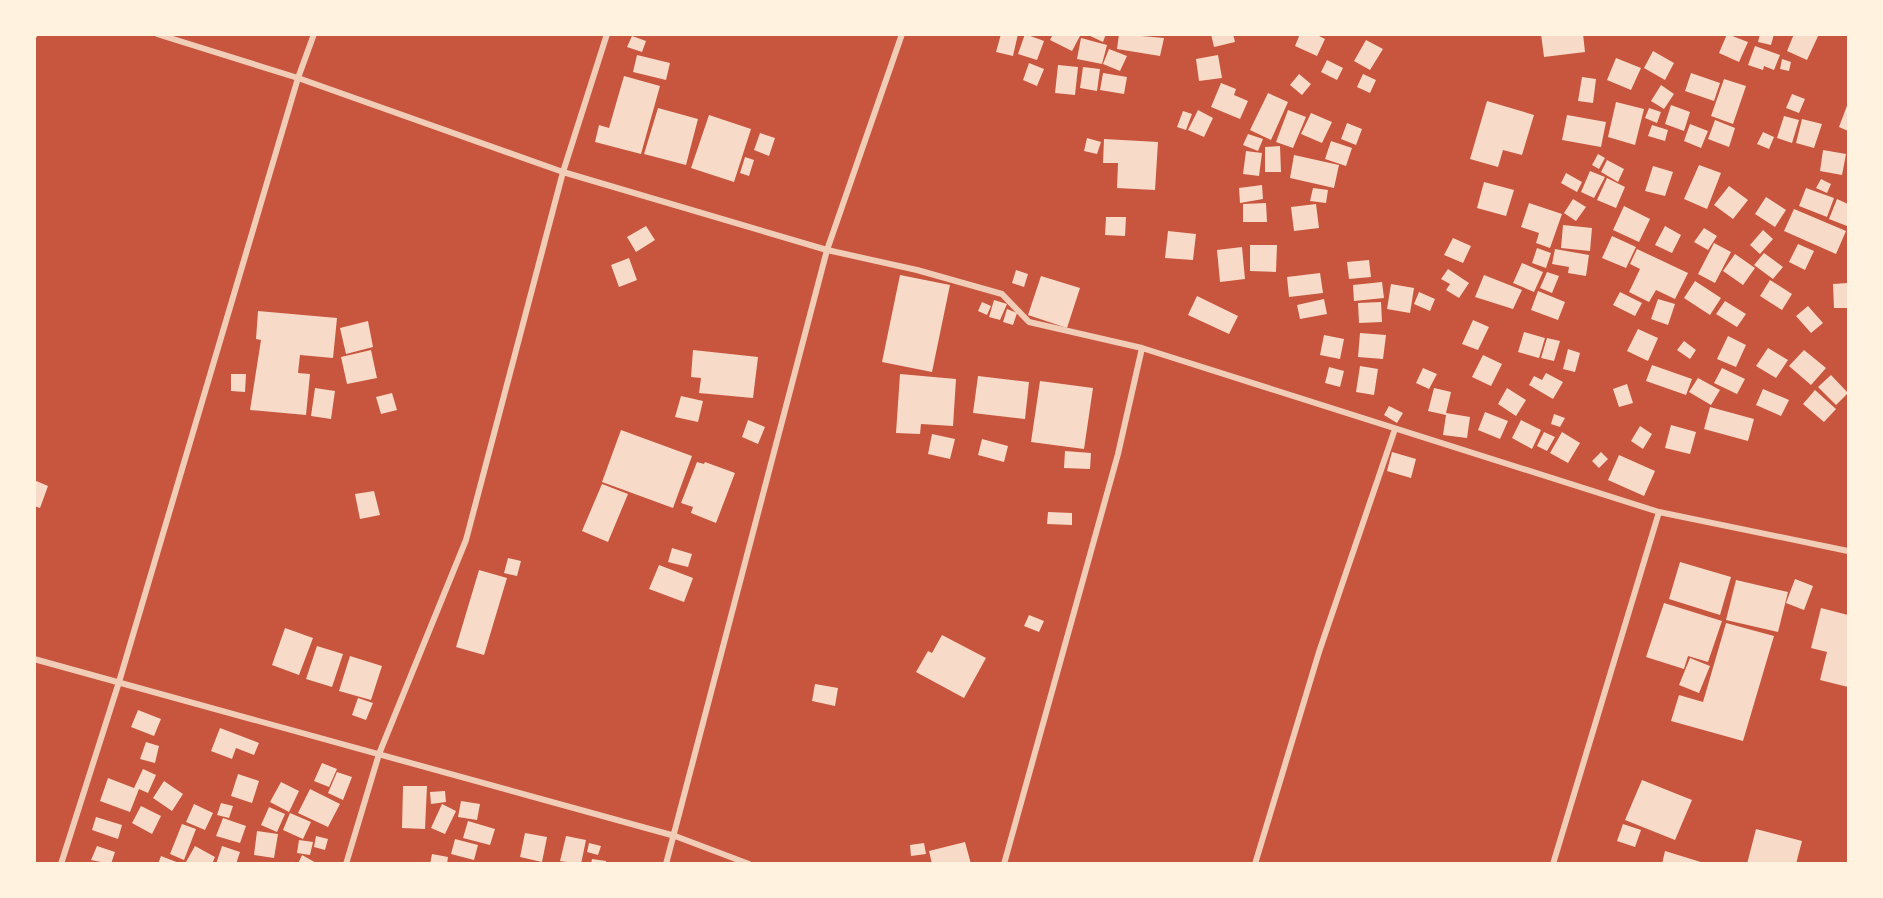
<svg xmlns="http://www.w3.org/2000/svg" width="1883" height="898" font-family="'PT Sans Narrow',sans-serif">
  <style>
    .building { fill: #f7dbc8 }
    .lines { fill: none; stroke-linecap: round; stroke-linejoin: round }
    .minor { stroke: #f1ccb7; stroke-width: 6 }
  </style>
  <rect width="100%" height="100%" fill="#c8553d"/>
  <!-- building -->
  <path class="building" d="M1001,34H1018L1013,56L996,52Z
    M1025,34L1044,41L1037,60L1018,54Z
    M1053,34H1076L1080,36L1072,51L1050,40Z
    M1086,34H1106L1103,42Z
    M1119,34L1164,38L1160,56L1117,49Z
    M1211,34H1233L1235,42L1214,47Z
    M1300,34H1315L1325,39L1317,56L1295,46Z
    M1541,34H1583L1585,52L1544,57Z
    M1727,34L1748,42L1739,62L1719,53Z
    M1760,34H1774L1771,45L1758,42Z
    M1794,34H1819L1807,60L1787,51Z
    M632,36L646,41L642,52L627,47Z
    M1081,38L1107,45L1102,64L1077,59Z
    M1366,40L1383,49L1370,70L1354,61Z
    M1755,46L1780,55L1774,70L1764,66L1763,70L1748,65Z
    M1109,49L1127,56L1120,71L1103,64Z
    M1653,51L1674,63L1665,80L1644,68Z
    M637,55L670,63L666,80L633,72Z
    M1218,55L1222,78L1199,81L1196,59Z
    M1616,58L1641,68L1631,90L1607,80Z
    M1782,59L1791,62L1789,71L1780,69Z
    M1327,60L1343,68L1337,80L1321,72Z
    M1029,63L1044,69L1037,86L1023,80Z
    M1058,65L1078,67L1075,95L1055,93Z
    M1083,67L1100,69L1097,91L1080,88Z
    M1103,73L1127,77L1124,94L1100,90Z
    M1691,73L1720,83L1714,101L1685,91Z
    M1299,74L1311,84L1302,95L1290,85Z
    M1363,74L1376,80L1370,93L1357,87Z
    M624,76L660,86L641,154L595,142L599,125L609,128Z
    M1582,77L1596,79L1593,103L1578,101Z
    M1724,79L1746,86L1733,124L1711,116Z
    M1221,83L1236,89L1234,95L1248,101L1240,119L1211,107Z
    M1661,85L1674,94L1664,109L1651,101Z
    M1268,93L1288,102L1271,140L1250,130Z
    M1792,94L1805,99L1799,113L1786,108Z
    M1487,101L1534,115L1522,155L1503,150L1498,167L1470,159Z
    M1616,102L1644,109L1635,145L1608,137Z
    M1848,103V131L1839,127Z
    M1671,105L1690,112L1684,131L1665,124Z
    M658,108L698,119L686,165L644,154Z
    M1649,108L1661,112L1657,123L1645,118Z
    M1198,110L1213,118L1204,137L1188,130Z
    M1288,110L1306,117L1293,148L1276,142Z
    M1183,111L1192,114L1186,130L1177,127Z
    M1311,113L1332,122L1322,143L1301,134Z
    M709,115L751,129L734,182L691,168Z
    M1567,115L1606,122L1601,147L1562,140Z
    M1784,116L1799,120L1792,143L1777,138Z
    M1802,119L1822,124L1814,148L1796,143Z
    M1715,120L1735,128L1729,147L1708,139Z
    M1347,123L1362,129L1356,145L1341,139Z
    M1690,124L1708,131L1701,148L1684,141Z
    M1652,125L1668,130L1665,141L1648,136Z
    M1763,132L1774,137L1769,149L1757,144Z
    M760,133L775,138L769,156L754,150Z
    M1248,134L1263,139L1258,151L1243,145Z
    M1087,138L1101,142L1097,154L1084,151Z
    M1104,139L1158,142L1155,190L1117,188L1118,163H1103Z
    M1331,141L1352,148L1346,166L1325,159Z
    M1280,146L1281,172H1265V147Z
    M1823,150L1846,154L1842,175L1820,171Z
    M1246,151L1262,153L1259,176L1243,174Z
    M1598,154L1605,158L1599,169L1592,165Z
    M1294,155L1339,165L1334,188L1290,178Z
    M745,157L754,160L749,176L740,173Z
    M1607,160L1624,169L1618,182L1601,172Z
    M1699,165L1721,173L1707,209L1684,199Z
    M1653,166L1673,172L1665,196L1645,191Z
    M1590,171L1605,177L1594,198L1581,192Z
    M1566,173L1582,182L1577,192L1561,183Z
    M1607,178L1625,187L1616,208L1597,200Z
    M1821,179L1831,184L1827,193L1816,188Z
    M1484,182L1514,190L1506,216L1477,208Z
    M1262,185L1263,199L1240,203L1239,188Z
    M1729,186L1748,200L1733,219L1714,205Z
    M1313,188L1328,190L1326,203L1310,201Z
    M1806,188L1834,198L1827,217L1799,206Z
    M1766,197L1786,210L1775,227L1755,214Z
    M1573,199L1586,207L1576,221L1564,213Z
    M1837,199L1848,204L1847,226L1829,219Z
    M1266,203L1267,222H1243V204Z
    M1529,203L1562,214L1550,248L1536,243L1539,233L1521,227Z
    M1316,204L1319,228L1294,231L1291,207Z
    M1624,206L1650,219L1639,242L1613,230Z
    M1794,209L1846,231L1836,254L1784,231Z
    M1106,217H1126L1125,236L1105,235Z
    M1563,225L1592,228L1590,251L1561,248Z
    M646,226L655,240L636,252L627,237Z
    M1665,226L1681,235L1672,253L1655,245Z
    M1704,228L1717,236L1708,250L1694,242Z
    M1763,230L1773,239L1760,254L1750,245Z
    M1168,231L1196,234L1193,260L1165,258Z
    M1612,236L1636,247L1626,268L1602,258Z
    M1453,238L1471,246L1463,263L1444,255Z
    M1714,243L1731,252L1715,283L1698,274Z
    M1798,244L1814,251L1805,270L1789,262Z
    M1250,245H1277L1276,272L1250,271Z
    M1242,247L1245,279L1220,282L1217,250Z
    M1537,248L1551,253L1546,268L1532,263Z
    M1555,249L1589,255L1586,276L1568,273L1569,267L1552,264Z
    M1637,249L1688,273L1675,299L1656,290L1649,302L1629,292L1640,269L1630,264Z
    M1764,253L1783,267L1773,279L1754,265Z
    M1735,254L1755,268L1743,285L1723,271Z
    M629,258L637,280L619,287L611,265Z
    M1369,260L1371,277L1349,279L1347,262Z
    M1522,263L1543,272L1534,292L1513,283Z
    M1448,269L1469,283L1459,298L1446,290L1450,284L1441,279Z
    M1016,270L1028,274L1024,287L1012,283Z
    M1547,272L1559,276L1552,293L1540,288Z
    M1320,273L1323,293L1289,297L1287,277Z
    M900,275L950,285L932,372L882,362Z
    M1484,275L1522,290L1513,309L1475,297Z
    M1041,276L1080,288L1067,328L1028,315Z
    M1770,280L1792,294L1782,310L1760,296Z
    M1695,281L1721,298L1710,315L1684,298Z
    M1382,282L1384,298L1354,301L1353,285Z
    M1848,283V308H1834L1833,284Z
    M1391,284L1414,288L1410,313L1387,309Z
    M1538,291L1565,302L1558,320L1531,310Z
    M1419,292L1435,299L1430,311L1414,304Z
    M1620,292L1642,303L1635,316L1613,305Z
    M1197,296L1238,316L1229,334L1188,315Z
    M1324,299L1327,314L1300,319L1297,305Z
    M1658,299L1675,304L1668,325L1651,319Z
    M994,300L1007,304L1000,320L989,317Z
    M1725,301L1746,314L1737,327L1716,314Z
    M982,302L991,306L987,315L978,311Z
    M1381,302L1382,322L1359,323L1358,303Z
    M1808,306L1823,323L1811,333L1796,316Z
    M1007,309L1017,313L1013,325L1003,322Z
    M258,311L337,318L333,358L300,355L298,373L310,374L306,415L250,410L261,340L256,339Z
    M1473,320L1489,327L1478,350L1462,344Z
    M368,321L373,347L346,354L340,328Z
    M1638,329L1658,338L1648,361L1627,351Z
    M1524,332L1545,338L1539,358L1518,352Z
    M1360,333L1386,335L1383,359L1358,357Z
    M1324,335L1344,339L1340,359L1320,355Z
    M1728,336L1746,345L1736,367L1717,359Z
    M1547,338L1560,341L1554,361L1541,358Z
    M1684,341L1696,350L1690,359L1677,350Z
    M1768,348L1788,360L1776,378L1756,366Z
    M1568,349L1580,353L1575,372L1563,369Z
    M371,350L377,378L347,384L341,357Z
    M693,350L758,357L753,398L699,393L701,378L691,377Z
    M1804,350L1826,368L1811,385L1789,366Z
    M1483,355L1502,364L1491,386L1472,377Z
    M1652,365L1692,379L1686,395L1646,381Z
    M1360,366L1378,369L1374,395L1356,392Z
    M1329,367L1344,371L1340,387L1325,383Z
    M1423,368L1437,374L1429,389L1416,383Z
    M1722,368L1745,379L1737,394L1714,383Z
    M1546,373L1563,382L1553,399L1529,385L1534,376L1542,380Z
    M231,374H246L245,392L231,391Z
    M900,374L956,379L953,426L921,424L920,434L896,433Z
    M1831,375L1848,393L1836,405L1818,387Z
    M978,376L1029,382L1025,419L973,413Z
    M1698,378L1720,390L1711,405L1689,392Z
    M1040,381L1093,388L1084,449L1031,442Z
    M1627,384L1633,403L1619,407L1613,389Z
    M315,388L335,391L331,419L311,416Z
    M1434,388L1451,392L1446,413L1470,417L1467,438L1443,435L1446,415L1428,411Z
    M1507,388L1526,400L1516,416L1498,404Z
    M1763,389L1789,400L1781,416L1756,405Z
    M1815,390L1836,409L1824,422L1803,404Z
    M392,393L397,410L381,414L376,397Z
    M681,396L703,401L698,422L675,417Z
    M1389,406L1403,413L1397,423L1384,415Z
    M1710,407L1754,419L1748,441L1704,429Z
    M1485,412L1508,421L1500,439L1478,430Z
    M1554,414L1565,418L1560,427L1551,424Z
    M748,420L765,427L758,444L742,437Z
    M1521,420L1541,430L1532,449L1512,438Z
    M1671,425L1696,432L1690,454L1665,448Z
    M1640,426L1652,434L1643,449L1631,441Z
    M621,430L692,456L673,508L602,482Z
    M1544,432L1555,437L1547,451L1537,446Z
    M1562,432L1580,443L1568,463L1550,453Z
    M932,434L955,439L950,459L928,454Z
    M982,439L1008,446L1004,462L978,455Z
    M1065,451L1091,453L1090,469L1064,468Z
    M1392,452L1416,459L1411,478L1387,471Z
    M1601,452L1608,459L1599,468L1592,461Z
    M1619,455L1655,471L1644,496L1608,480Z
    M697,462L704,464L705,462L735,473L716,523L691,513L693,507L681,503Z
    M34,480L48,486L40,508L34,506Z
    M602,484L628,494L608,542L582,531Z
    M374,491L380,515L360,519L355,494Z
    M1048,512L1072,513V525L1047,524Z
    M672,548L692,554L688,567L668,562Z
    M508,558L521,561L517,576L504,573Z
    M1680,562L1731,577L1720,615L1669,599Z
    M659,565L693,578L684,602L649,589Z
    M479,570L507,578L484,655L456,647Z
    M1795,579L1813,586L1804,610L1786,603Z
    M1736,580L1788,592L1778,632L1726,620Z
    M1664,603L1722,621L1708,662L1688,656L1684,669L1646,657Z
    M1821,608L1848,615V687L1820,680L1827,652L1811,648Z
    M1029,615L1044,621L1039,632L1024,626Z
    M1726,623L1774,636L1743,741L1671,721L1679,695L1703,702Z
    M285,628L313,638L299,675L272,665Z
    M942,635L986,658L964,698L916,672L928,651L932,653Z
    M317,646L343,654L332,687L306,679Z
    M350,656L382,666L371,700L339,691Z
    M1690,658L1710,666L1699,693L1679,685Z
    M815,684L838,688L835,706L812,701Z
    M358,698L373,703L366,720L352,715Z
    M138,710L161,719L154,736L131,727Z
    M220,728L259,743L254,755L236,748L232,759L211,751Z
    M146,742L159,746L155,763L140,759Z
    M322,763L337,769L329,787L314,781Z
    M143,769L156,775L148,793L139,789L130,812L100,801L108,778L134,788Z
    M337,772L352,777L343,800L328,793Z
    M238,774L259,781L252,803L231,796Z
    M1642,780L1692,800L1675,840L1625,820Z
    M164,781L183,794L172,811L153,798Z
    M281,782L299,791L289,812L270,802Z
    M403,786H427L425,829L402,828Z
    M310,789L340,804L328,827L298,813Z
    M445,791L446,802L431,804L430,792Z
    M461,801L480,804L477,820L458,817Z
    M221,803L233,806L229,818L217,815Z
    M194,804L213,813L205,830L186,822Z
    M442,804L456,811L445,834L431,828Z
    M141,806L161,816L152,834L132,823Z
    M269,807L285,814L277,832L261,825Z
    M290,813L311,822L303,839L283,830Z
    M96,817L122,825L118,839L92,830Z
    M223,818L246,826L240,843L216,836Z
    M468,821L495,829L490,845L463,838Z
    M182,824L196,829L184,860L170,854Z
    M1623,824L1641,830L1635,847L1617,841Z
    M1756,829L1802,841L1796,864H1747Z
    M257,831L278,834L274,858L254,855Z
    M525,833L547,837L542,862L520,857Z
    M316,836L328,839L325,850L314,847Z
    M566,836L586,840L581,864L560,861Z
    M455,839L478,845L474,860L451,854Z
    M299,840L313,842L310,855L297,853Z
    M965,842L971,864H932L929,851Z
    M589,843L601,846L598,855L587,852Z
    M924,843L926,854L911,856L910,845Z
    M97,846L115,852L111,864L91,860Z
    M195,846L215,857L212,864L186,862Z
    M222,846L240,852L236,864H216Z
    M1665,851L1704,863V864H1662Z
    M432,854L448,857L447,864H430Z
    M302,855L318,864H298Z
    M161,856L179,863V864H158Z
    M592,859L606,861V864H591Z"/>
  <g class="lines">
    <!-- minor -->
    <path class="minor" d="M157,34L298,78L563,172L827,250L917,270L1002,294L1029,322L1142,348L1659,512L1553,864
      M34,36L35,34
      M1659,512L1848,551
      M34,659L675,836L749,864
      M61,864L119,682L298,78L314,34
      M346,864L379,754L466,540L563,172L607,34
      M666,864L827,250L902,34
      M1004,864L1118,454L1142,348
      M1255,864L1319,652L1395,429"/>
  </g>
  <!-- border -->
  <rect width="1883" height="898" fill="none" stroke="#fff3e0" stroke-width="72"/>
</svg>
